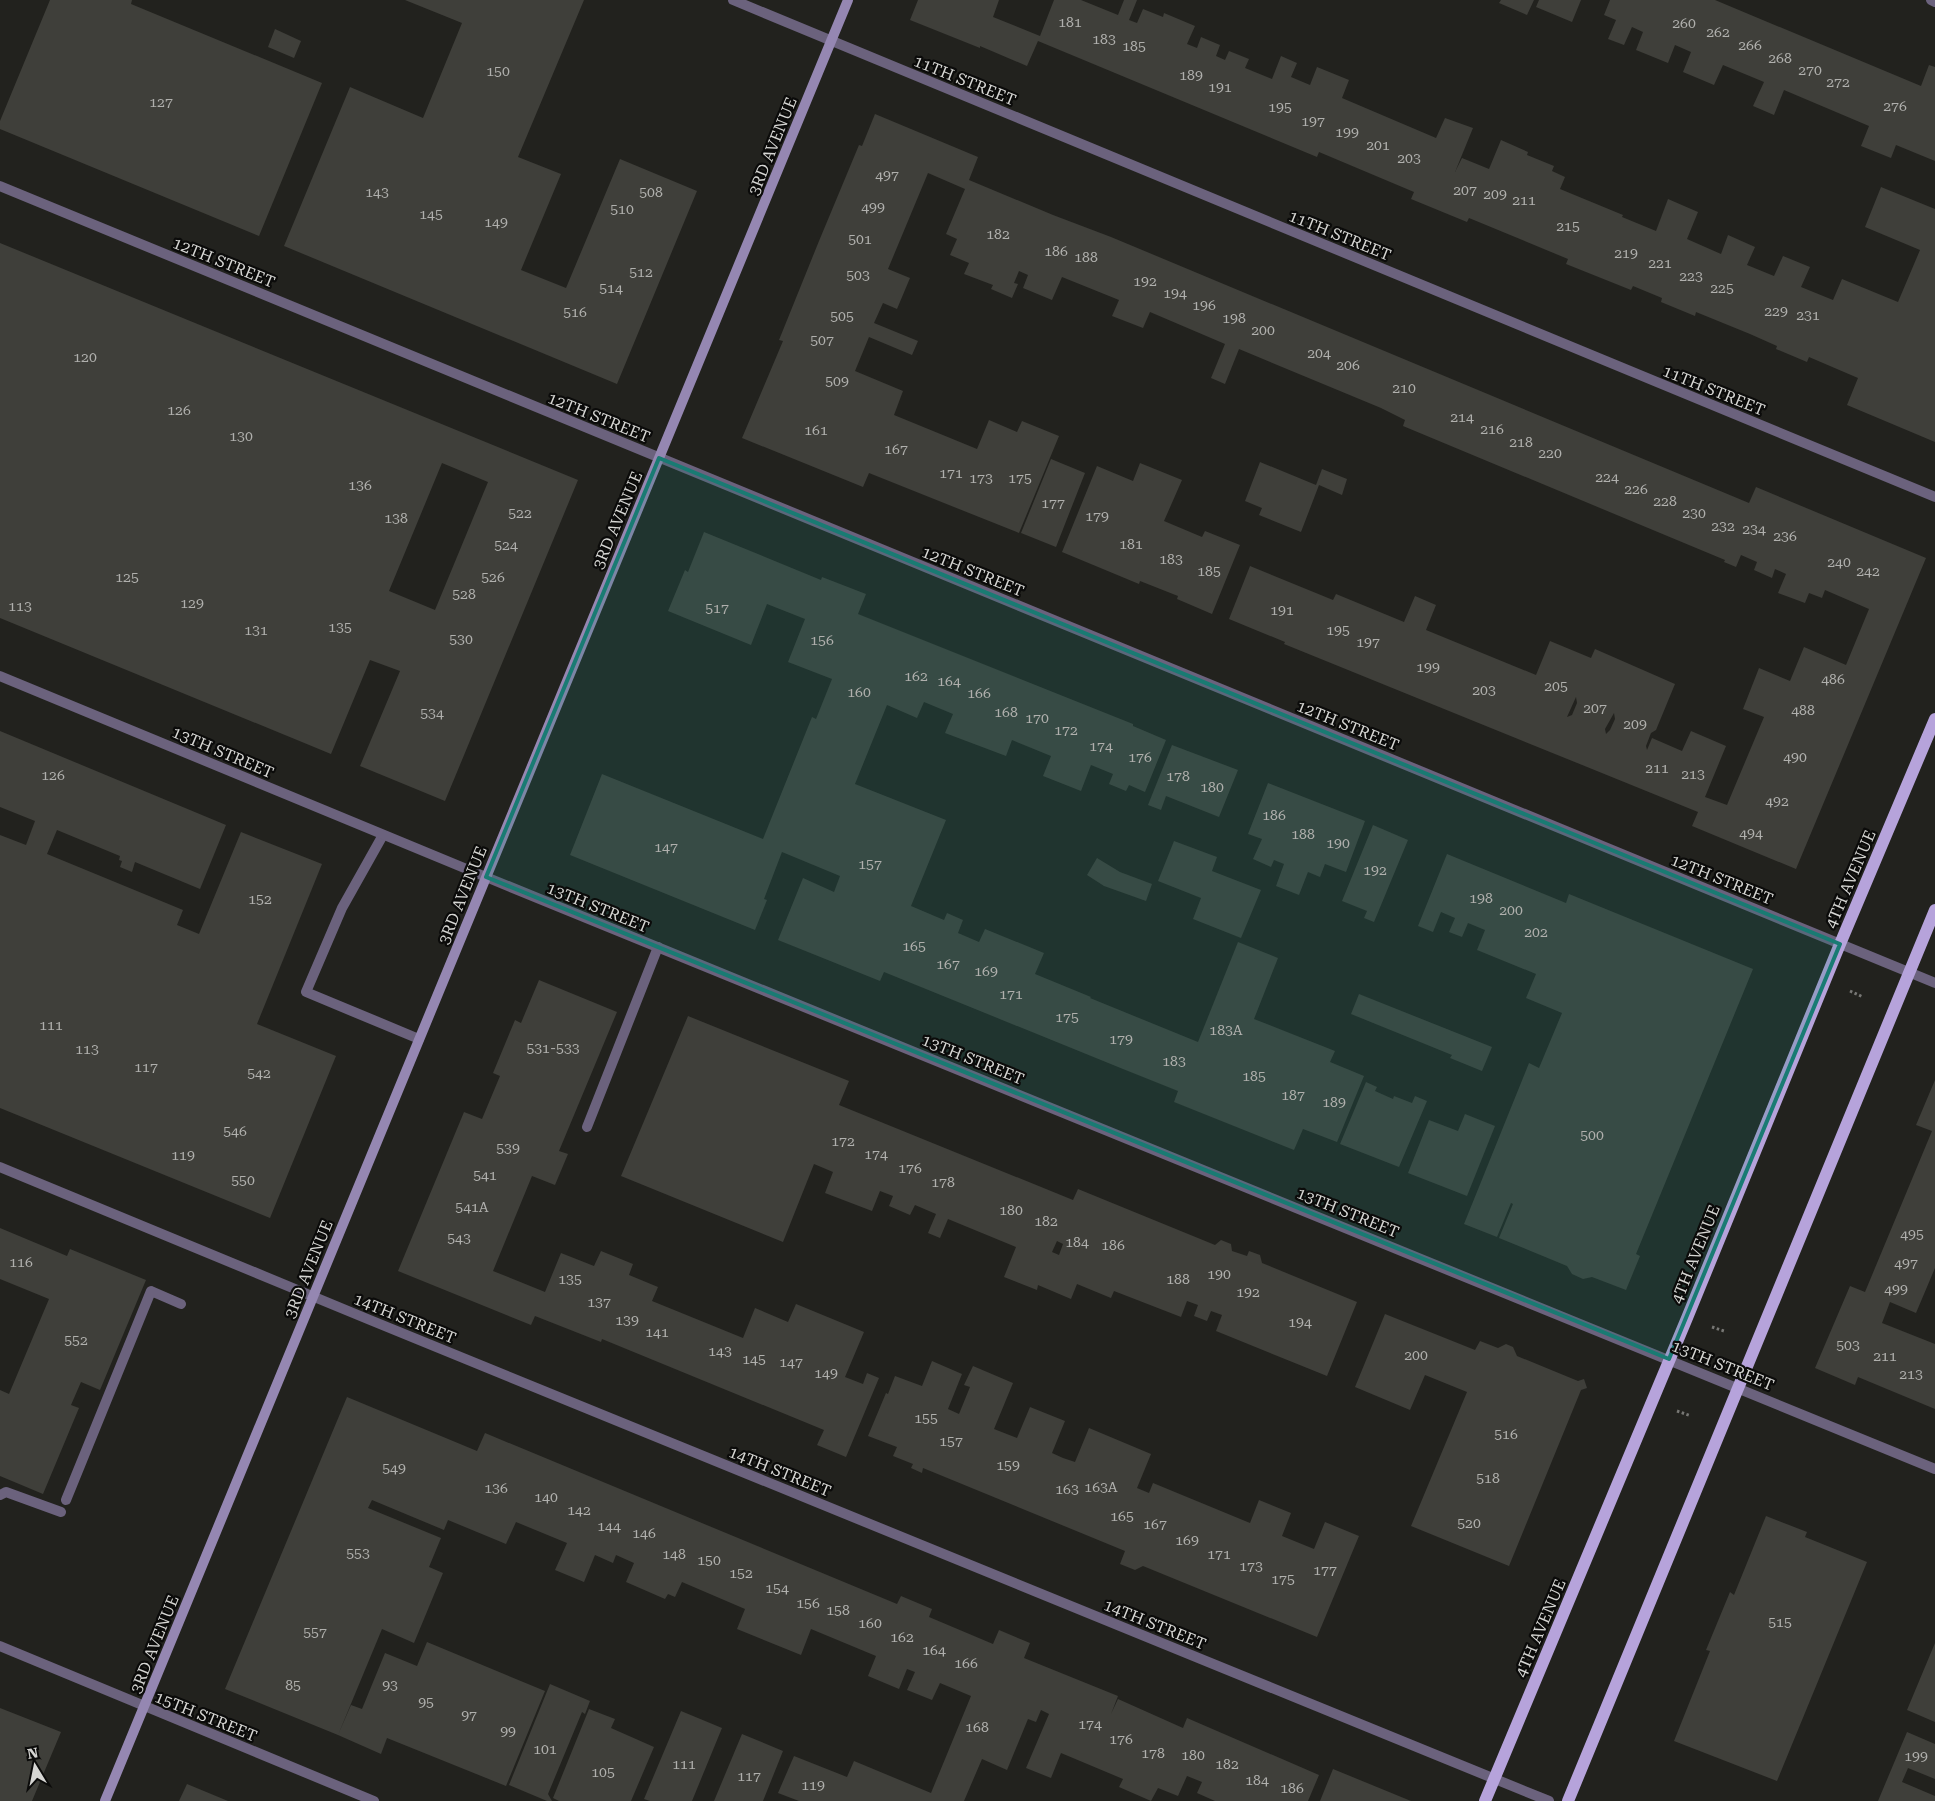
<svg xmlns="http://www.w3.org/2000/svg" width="1935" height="1801" font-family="'Roboto Serif',serif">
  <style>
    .building { fill: #3f3f3a; fill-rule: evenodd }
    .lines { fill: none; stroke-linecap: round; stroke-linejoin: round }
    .path { stroke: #777774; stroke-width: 3; stroke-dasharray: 2.5 2.5; stroke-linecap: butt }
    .lane { stroke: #6b627d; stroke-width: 10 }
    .street { stroke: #6b627d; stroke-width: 10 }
    .secondary { stroke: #9587b2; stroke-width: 10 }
    .primary { stroke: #b6a3db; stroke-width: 12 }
    .marked { fill: #197b73; fill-opacity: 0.2; stroke: #197b73; stroke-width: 4; stroke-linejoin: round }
    .labels { text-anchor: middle; stroke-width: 4.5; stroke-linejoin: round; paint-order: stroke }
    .number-label { font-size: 14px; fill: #b0b0ad }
    .street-label { font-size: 16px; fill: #d6d6d3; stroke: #0b0b0a }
  </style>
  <rect width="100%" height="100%" fill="#22221e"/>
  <!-- building -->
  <path class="building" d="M50,0H132L131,4L322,83L259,236L0,129V121Z
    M405,0H584L518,157L561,174L521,270L566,288L620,159L697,191L617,384L284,246L350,87L423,118L462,23Z
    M918,0H999L993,17L1040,36L1054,0H1081L1118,15L1124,0H1137L1129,20L1137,23L1143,9L1163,17L1164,13L1195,26L1187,44L1197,48L1201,37L1220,45L1216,56L1225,60L1229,51L1249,59L1245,68L1272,79L1281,56L1297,63L1291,77L1310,85L1317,67L1349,80L1342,98L1436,138L1445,118L1473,128L1455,172L1462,158L1489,169L1501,140L1528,152L1527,155L1554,166L1552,171L1565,177L1560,189L1623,215L1622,217L1656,231L1668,199L1698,212L1687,239L1721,254L1728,235L1755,247L1747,265L1774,276L1783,256L1810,267L1801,287L1833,300L1842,279L1898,302L1920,250L1865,227L1881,187L1935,209V442L1847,405L1858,378L1809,357L1807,362L1776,349L1777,346L1750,334L1696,312L1695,316L1661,302L1662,298L1633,286L1631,290L1566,264L1568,259L1469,218L1467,222L1411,199L1414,192L1319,152L1317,157L1038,41L1027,66L980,46V48L910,20Z
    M1501,0H1534L1527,15L1499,3Z
    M1539,0H1581L1572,22L1536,7Z
    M1610,0H1715L1921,86L1929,65L1935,67V161L1896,145L1891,158L1861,146L1869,126L1784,90L1774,115L1753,106L1764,82L1723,65L1714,85L1683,72L1691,52L1675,45L1668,63L1636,50L1643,32L1632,27L1624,45L1608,39L1616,20L1604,15Z
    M275,29L301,41L294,58L268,47Z
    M875,114L978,157L969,180L1053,215L1111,237L1749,503L1756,487L1926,558L1796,869L1692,826L1698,812L1284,644L1285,642L1229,619L1250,566L1333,600L1336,594L1404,622L1415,596L1436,605L1426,630L1536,675L1550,641L1591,658L1595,649L1675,684L1656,730L1651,733L1646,746L1647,750L1652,738L1682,751L1691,731L1726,746L1705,797L1727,805L1764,717L1743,709L1759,668L1790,681L1804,647L1846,665L1869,609L1825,590L1822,598L1809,593L1805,603L1778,593L1786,574L1775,569L1772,578L1754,570L1757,562L1741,555L1736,567L1724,562L1725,560L1403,426L1405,420L1381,408L1239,349L1225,384L1211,378L1225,344L1150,312L1143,328L1112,316L1119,300L1062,277L1052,300L1023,288L1028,275L1019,271L1014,283L1018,284L1012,298L991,289L993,285L964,274L969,263L950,255L957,239L946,234L965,189L928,173L888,269L910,278L897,309L883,303L874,323L918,341L912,355L869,337L855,371L903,391L894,415L977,449L989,420L1017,432L1022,421L1059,436L1019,533L869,473L863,487L742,438L783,341L779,340L819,241L859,145L862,146ZM1576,697L1577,703L1572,715L1567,717ZM1614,713L1615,719L1610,730L1606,734L1605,729Z
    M0,243L578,480L445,801L360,766L400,671L370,660L331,754L0,618ZM442,463L488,482L435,610L389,591Z
    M1051,459L1085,473L1056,547L1021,533Z
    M1260,462L1316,485L1322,469L1347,479L1342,495L1319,485L1301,532L1259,515L1262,508L1245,501Z
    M1140,463L1182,480L1164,521L1202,537L1205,531L1240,545L1212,614L1177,599L1178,596L1140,581L1139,584L1062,552L1097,466L1133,481Z
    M704,532L821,580L822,577L866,594L858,614L1133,724V726L1166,740L1145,792L1129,785L1126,791L1109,784L1113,774L1091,765L1081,791L1043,776L1051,756L1012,740L1006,756L945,733L953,714L924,702L917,718L887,705L855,784L946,820L911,906L944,920L947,913L963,920L958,933L979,942L985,929L1044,953L1035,974L1091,997L1090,998L1198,1042L1238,942L1278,958L1254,1019L1335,1051L1330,1062L1364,1076L1337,1142L1303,1129L1294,1150L1174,1102L1178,1091L1123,1069L884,972L880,981L778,940L803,878L834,892L840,876L782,852L764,899L767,900L755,930L570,855L602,774L763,839L812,717L816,719L832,679L788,662L805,619L767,604L751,645L668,611L685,570L688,572Z
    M0,731L226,825L200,889L135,862L132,872L120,867L122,861L119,860L120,856L57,830L47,854L183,910L177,925L199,934L241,832L322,864L257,1024L336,1056L270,1218L0,1108V835L26,845L35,821L0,807Z
    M1172,745L1238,770L1219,817L1166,796L1161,810L1148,805Z
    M1268,783L1365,821L1346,872L1325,864L1320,877L1308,872L1299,895L1276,886L1284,864L1274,860L1271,867L1253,859L1262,839L1248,834Z
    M1373,825L1408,840L1374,922L1364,918L1367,911L1342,901Z
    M1174,841L1217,857L1212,871L1261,890L1241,938L1193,919L1201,898L1158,881Z
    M1447,854L1566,903L1569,894L1753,969L1636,1254L1640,1256L1626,1290L1592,1277L1583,1279L1572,1274L1567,1266L1499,1238L1513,1204L1511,1203L1497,1237L1464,1224L1529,1063L1539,1068L1562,1013L1526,998L1536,974L1477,950L1485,930L1468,923L1462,937L1449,932L1455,918L1441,912L1433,932L1418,926Z
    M1097,858L1120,872L1152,884L1146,901L1104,886L1087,875Z
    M539,980L617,1012L559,1151L568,1154L555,1185L532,1176L493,1271L545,1292L561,1253L594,1266L601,1251L633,1264L629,1275L658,1287L652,1301L743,1338L755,1308L788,1322L796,1304L864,1332L845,1377L863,1384L867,1373L879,1378L846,1457L817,1445L824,1430L602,1339L601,1342L535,1316L531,1325L398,1271L464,1112L482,1119L500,1076L493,1073L515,1020L521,1023Z
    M1359,994L1492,1047L1482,1071L1450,1058L1452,1055L1351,1014Z
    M688,1016L849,1081L839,1105L1073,1200L1078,1189L1215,1245L1221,1240L1231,1244L1232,1251L1247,1256L1249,1251L1260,1255L1262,1263L1357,1302L1327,1376L1216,1331L1222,1315L1211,1311L1207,1321L1194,1316L1198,1305L1187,1301L1181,1317L1114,1291L1111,1298L1077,1284L1071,1299L1038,1285L1037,1290L1004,1277L1016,1247L948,1219L940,1238L928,1233L936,1214L915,1205L910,1215L889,1206L893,1196L880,1191L872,1211L825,1193L833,1172L814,1164L783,1242L621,1176ZM1057,1241L1063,1244L1059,1255L1052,1252Z
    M1935,1080V1268L1916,1313L1890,1302L1882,1323L1935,1344V1409L1858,1377L1855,1385L1815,1368L1850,1286L1865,1292L1932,1131L1916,1125Z
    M1366,1082L1377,1087L1375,1091L1393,1099L1394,1096L1412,1103L1415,1096L1427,1101L1399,1167L1340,1144Z
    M1465,1114L1495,1126L1467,1196L1408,1173L1429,1120L1458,1131Z
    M0,1228L67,1256L70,1249L146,1280L100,1390L81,1382L71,1405L79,1408L43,1494L0,1476V1390L9,1394L49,1299L0,1279Z
    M1385,1314L1475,1350L1480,1341L1498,1348L1506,1344L1513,1347L1517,1356L1578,1381L1584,1379L1587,1388L1581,1390L1509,1566L1411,1526L1467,1392L1425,1375L1410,1410L1355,1387Z
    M932,1361L962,1374L948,1409L959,1414L970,1387L964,1385L973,1366L1013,1383L994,1429L1017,1438L1030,1407L1065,1421L1052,1453L1063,1458L1075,1462L1089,1428L1151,1454L1137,1488L1149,1493L1153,1483L1250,1523L1259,1500L1291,1513L1282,1536L1314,1549L1325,1522L1359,1536L1317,1637L1143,1566L1135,1570L1120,1564L1125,1551L923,1468L922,1473L911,1468L913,1464L893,1456L897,1447L868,1436L886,1393L888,1394L895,1376L922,1386Z
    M347,1397L477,1451L485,1433L897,1604L901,1596L932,1609L929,1617L993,1644L999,1630L1030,1643L1024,1658L1118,1696L1111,1714L1118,1699L1183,1728L1187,1718L1319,1775L1308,1801H1215L1197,1793L1202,1782L1187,1776L1178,1796L1158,1788L1151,1801L1119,1787L1123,1779L1061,1753L1051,1778L1026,1768L1049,1714L1041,1710L1036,1722L1028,1719L1007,1770L982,1759L964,1801H799L778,1793L794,1756L847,1777L854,1761L931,1793L971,1696L940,1683L932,1700L907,1690L915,1672L907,1669L899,1689L868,1676L876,1656L811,1629L801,1655L737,1629L745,1609L682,1582L675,1597L668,1594L665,1599L626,1582L634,1563L616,1555L613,1563L595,1555L584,1582L555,1570L567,1543L516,1522L506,1544L448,1520L444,1530L372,1500L368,1508L441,1538L429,1567L443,1573L414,1643L382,1629L338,1735L225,1689Z
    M1766,1516L1807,1532L1805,1537L1867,1562L1777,1781L1674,1741L1710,1651L1706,1650L1730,1592L1734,1595Z
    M427,1642L545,1691L506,1786L387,1738L381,1754L338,1735L351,1705L362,1709L385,1653L417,1666Z
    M1935,1643V1722L1907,1710Z
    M550,1684L590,1701L585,1714L582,1712L548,1794L552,1801H547L509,1785Z
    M0,1708L61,1732L32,1801H0Z
    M589,1709L615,1719L611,1728L654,1747L631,1801H559L553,1798Z
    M681,1711L722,1728L692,1801H650L644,1799Z
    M1907,1732L1935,1744V1779L1908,1768L1902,1782L1935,1796V1801H1878Z
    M742,1734L783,1751L763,1801H714Z
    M1333,1769L1411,1801H1320Z
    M187,1784L228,1801H179Z"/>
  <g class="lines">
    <!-- path -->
    <path class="path" d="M1850,991L1863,997
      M1712,1327L1724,1331
      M1677,1411L1691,1416"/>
    <!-- lane -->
    <path class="lane" d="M383,835L342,908L306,992L419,1039
      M587,1127L658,947
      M0,1495L6,1492L61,1512
      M66,1500L151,1291L181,1304"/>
    <!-- street -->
    <path class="street" d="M733,0L1935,497
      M1931,0L1935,2
      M0,186L1935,983
      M0,676L486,877L1935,1469
      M0,1167L370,1320L1549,1801
      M0,1646L374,1801"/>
    <!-- secondary -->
    <path class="secondary" d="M105,1801L848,0"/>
    <!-- primary -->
    <path class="primary" d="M1485,1801L1687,1318L1840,944L1935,719
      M1568,1801L1935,910"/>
  </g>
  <!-- marked area -->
  <path class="marked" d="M659,458L1840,944L1669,1359L486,877Z"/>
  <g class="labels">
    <!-- number labels -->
    <g class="number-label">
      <text x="1070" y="27">181</text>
      <text x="1684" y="28">260</text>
      <text x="1718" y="37">262</text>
      <text x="1104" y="44">183</text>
      <text x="1750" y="50">266</text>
      <text x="1134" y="51">185</text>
      <text x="1780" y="63">268</text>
      <text x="1810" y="75">270</text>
      <text x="498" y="76">150</text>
      <text x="1191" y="80">189</text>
      <text x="1838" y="87">272</text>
      <text x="1220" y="92">191</text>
      <text x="161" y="107">127</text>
      <text x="1895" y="111">276</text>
      <text x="1280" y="112">195</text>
      <text x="1313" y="126">197</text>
      <text x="1347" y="137">199</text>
      <text x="1378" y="150">201</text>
      <text x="1409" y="163">203</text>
      <text x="887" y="180">497</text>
      <text x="1465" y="195">207</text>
      <text x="377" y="197">143</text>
      <text x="651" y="197">508</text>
      <text x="1495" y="199">209</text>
      <text x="1524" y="205">211</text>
      <text x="873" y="212">499</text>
      <text x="622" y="214">510</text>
      <text x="431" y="219">145</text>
      <text x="496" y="227">149</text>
      <text x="1568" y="231">215</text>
      <text x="998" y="239">182</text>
      <text x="860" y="244">501</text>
      <text x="1056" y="256">186</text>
      <text x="1626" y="258">219</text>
      <text x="1086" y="262">188</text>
      <text x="1660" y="268">221</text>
      <text x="641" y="277">512</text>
      <text x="858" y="280">503</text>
      <text x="1691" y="281">223</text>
      <text x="1145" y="286">192</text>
      <text x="611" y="293">514</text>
      <text x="1722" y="293">225</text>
      <text x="1175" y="298">194</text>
      <text x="1204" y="310">196</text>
      <text x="1776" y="316">229</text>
      <text x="575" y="317">516</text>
      <text x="1808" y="320">231</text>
      <text x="842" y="321">505</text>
      <text x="1234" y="323">198</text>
      <text x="1263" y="335">200</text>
      <text x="822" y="345">507</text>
      <text x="1319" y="358">204</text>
      <text x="85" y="362">120</text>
      <text x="1348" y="370">206</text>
      <text x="837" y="386">509</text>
      <text x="1404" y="393">210</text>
      <text x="179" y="415">126</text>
      <text x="1462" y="422">214</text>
      <text x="1492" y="434">216</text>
      <text x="816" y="435">161</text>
      <text x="241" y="441">130</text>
      <text x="1521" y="447">218</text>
      <text x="896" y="454">167</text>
      <text x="1550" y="458">220</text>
      <text x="951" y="478">171</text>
      <text x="1607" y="482">224</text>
      <text x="981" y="483">173</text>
      <text x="1020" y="483">175</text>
      <text x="360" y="490">136</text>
      <text x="1636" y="494">226</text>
      <text x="1665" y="506">228</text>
      <text x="1053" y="508">177</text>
      <text x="520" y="518">522</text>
      <text x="1694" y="518">230</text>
      <text x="1097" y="521">179</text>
      <text x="396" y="523">138</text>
      <text x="1723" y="531">232</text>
      <text x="1754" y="534">234</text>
      <text x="1785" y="541">236</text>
      <text x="1131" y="549">181</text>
      <text x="506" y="550">524</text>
      <text x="1171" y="564">183</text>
      <text x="1839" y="567">240</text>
      <text x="1209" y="576">185</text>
      <text x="1868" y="576">242</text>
      <text x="127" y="582">125</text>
      <text x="493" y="582">526</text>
      <text x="464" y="599">528</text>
      <text x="192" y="608">129</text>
      <text x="20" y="611">113</text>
      <text x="717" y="613">517</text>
      <text x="1282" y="615">191</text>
      <text x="340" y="632">135</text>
      <text x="256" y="635">131</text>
      <text x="1338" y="635">195</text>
      <text x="461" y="644">530</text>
      <text x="822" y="645">156</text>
      <text x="1368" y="647">197</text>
      <text x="1428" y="672">199</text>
      <text x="916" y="681">162</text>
      <text x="1833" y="684">486</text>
      <text x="949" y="686">164</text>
      <text x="1556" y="691">205</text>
      <text x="1484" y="695">203</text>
      <text x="859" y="697">160</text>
      <text x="979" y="698">166</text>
      <text x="1595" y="713">207</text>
      <text x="1803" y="715">488</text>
      <text x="1006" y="717">168</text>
      <text x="432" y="718">534</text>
      <text x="1037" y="723">170</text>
      <text x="1635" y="729">209</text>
      <text x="1066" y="735">172</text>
      <text x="1101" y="751">174</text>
      <text x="1140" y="762">176</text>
      <text x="1795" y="762">490</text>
      <text x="1657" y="773">211</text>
      <text x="1693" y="779">213</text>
      <text x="53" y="780">126</text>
      <text x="1178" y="781">178</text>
      <text x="1212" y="792">180</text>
      <text x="1777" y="806">492</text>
      <text x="1274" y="820">186</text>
      <text x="1751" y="838">494</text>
      <text x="1303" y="839">188</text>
      <text x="1338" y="848">190</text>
      <text x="666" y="852">147</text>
      <text x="870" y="869">157</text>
      <text x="1375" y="875">192</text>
      <text x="1481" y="903">198</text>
      <text x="260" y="904">152</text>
      <text x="1511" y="915">200</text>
      <text x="1536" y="937">202</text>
      <text x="914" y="951">165</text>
      <text x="948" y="969">167</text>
      <text x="986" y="976">169</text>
      <text x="1011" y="999">171</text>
      <text x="1067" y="1022">175</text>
      <text x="51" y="1030">111</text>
      <text x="1226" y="1035">183A</text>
      <text x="1121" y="1044">179</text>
      <text x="553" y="1053">531-533</text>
      <text x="87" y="1054">113</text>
      <text x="1174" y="1066">183</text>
      <text x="146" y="1072">117</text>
      <text x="259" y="1078">542</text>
      <text x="1254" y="1081">185</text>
      <text x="1293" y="1100">187</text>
      <text x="1334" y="1107">189</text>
      <text x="235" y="1136">546</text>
      <text x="1592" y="1140">500</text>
      <text x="843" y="1146">172</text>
      <text x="508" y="1153">539</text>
      <text x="876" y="1159">174</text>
      <text x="183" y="1160">119</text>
      <text x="910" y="1173">176</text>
      <text x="485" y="1180">541</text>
      <text x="243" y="1185">550</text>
      <text x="943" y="1187">178</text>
      <text x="472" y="1212">541A</text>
      <text x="1011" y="1215">180</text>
      <text x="1046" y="1226">182</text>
      <text x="1912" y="1239">495</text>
      <text x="459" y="1243">543</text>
      <text x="1077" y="1247">184</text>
      <text x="1113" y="1250">186</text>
      <text x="21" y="1267">116</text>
      <text x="1906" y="1268">497</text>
      <text x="1219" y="1279">190</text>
      <text x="570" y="1284">135</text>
      <text x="1178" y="1284">188</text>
      <text x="1896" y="1294">499</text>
      <text x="1248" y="1297">192</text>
      <text x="599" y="1307">137</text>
      <text x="627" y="1325">139</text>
      <text x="1300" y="1327">194</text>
      <text x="657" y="1337">141</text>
      <text x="76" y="1345">552</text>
      <text x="1848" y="1350">503</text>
      <text x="720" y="1356">143</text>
      <text x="1416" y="1360">200</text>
      <text x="1885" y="1361">211</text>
      <text x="754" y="1364">145</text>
      <text x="791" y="1367">147</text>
      <text x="826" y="1378">149</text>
      <text x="1911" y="1379">213</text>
      <text x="926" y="1423">155</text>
      <text x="1506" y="1439">516</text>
      <text x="951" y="1446">157</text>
      <text x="1008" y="1470">159</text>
      <text x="394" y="1473">549</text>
      <text x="1488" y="1483">518</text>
      <text x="1101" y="1492">163A</text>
      <text x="496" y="1493">136</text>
      <text x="1067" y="1494">163</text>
      <text x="546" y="1502">140</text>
      <text x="579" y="1515">142</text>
      <text x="1122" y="1521">165</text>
      <text x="1469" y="1528">520</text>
      <text x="1155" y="1529">167</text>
      <text x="609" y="1531">144</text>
      <text x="644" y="1538">146</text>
      <text x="1187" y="1545">169</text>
      <text x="358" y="1558">553</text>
      <text x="674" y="1559">148</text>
      <text x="1219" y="1559">171</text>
      <text x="709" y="1565">150</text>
      <text x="1251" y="1571">173</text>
      <text x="1325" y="1575">177</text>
      <text x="741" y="1578">152</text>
      <text x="1283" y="1584">175</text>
      <text x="777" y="1593">154</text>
      <text x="808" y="1608">156</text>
      <text x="838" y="1615">158</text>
      <text x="1780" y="1627">515</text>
      <text x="870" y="1628">160</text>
      <text x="315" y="1637">557</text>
      <text x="902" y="1642">162</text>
      <text x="934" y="1655">164</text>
      <text x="966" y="1668">166</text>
      <text x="293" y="1690">85</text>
      <text x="390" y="1690">93</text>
      <text x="426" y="1707">95</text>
      <text x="469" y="1720">97</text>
      <text x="1090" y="1729">174</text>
      <text x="977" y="1732">168</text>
      <text x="508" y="1736">99</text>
      <text x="1121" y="1744">176</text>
      <text x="545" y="1754">101</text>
      <text x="1153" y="1758">178</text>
      <text x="1193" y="1760">180</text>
      <text x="1916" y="1761">199</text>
      <text x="684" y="1769">111</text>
      <text x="1227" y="1769">182</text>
      <text x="603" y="1777">105</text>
      <text x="749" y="1781">117</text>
      <text x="1257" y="1785">184</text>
      <text x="813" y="1790">119</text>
      <text x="1292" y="1793">186</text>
    </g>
    <!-- street labels -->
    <g class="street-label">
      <text transform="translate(965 80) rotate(22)" y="6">11TH STREET</text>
      <text transform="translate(772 146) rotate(-68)" y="6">3RD AVENUE</text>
      <text transform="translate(1340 235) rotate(22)" y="6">11TH STREET</text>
      <text transform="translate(224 262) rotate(22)" y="6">12TH STREET</text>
      <text transform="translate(1714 390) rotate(22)" y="6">11TH STREET</text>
      <text transform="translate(599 417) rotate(22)" y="6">12TH STREET</text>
      <text transform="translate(617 520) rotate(-67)" y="6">3RD AVENUE</text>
      <text transform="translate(973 571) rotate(22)" y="6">12TH STREET</text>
      <text transform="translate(1348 725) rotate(22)" y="6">12TH STREET</text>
      <text transform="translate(223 752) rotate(23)" y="6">13TH STREET</text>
      <text transform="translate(1722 879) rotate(22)" y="6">12TH STREET</text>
      <text transform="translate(1850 879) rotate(-67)" y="6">4TH AVENUE</text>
      <text transform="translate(462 895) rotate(-68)" y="6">3RD AVENUE</text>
      <text transform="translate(598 907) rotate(22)" y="6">13TH STREET</text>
      <text transform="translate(973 1059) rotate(22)" y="6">13TH STREET</text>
      <text transform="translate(1348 1212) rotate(22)" y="6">13TH STREET</text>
      <text transform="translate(1695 1254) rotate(-68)" y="6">4TH AVENUE</text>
      <text transform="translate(308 1269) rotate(-68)" y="6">3RD AVENUE</text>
      <text transform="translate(405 1318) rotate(22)" y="6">14TH STREET</text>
      <text transform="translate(1723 1365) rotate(22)" y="6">13TH STREET</text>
      <text transform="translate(780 1471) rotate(22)" y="6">14TH STREET</text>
      <text transform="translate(1155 1624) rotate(22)" y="6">14TH STREET</text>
      <text transform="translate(1540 1628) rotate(-67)" y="6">4TH AVENUE</text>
      <text transform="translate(154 1644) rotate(-68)" y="6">3RD AVENUE</text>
      <text transform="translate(206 1716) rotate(22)" y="6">15TH STREET</text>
    </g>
  </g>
  <!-- north arrow -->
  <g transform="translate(35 1766) rotate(350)" stroke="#0b0b0a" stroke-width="4" paint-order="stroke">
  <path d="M0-4L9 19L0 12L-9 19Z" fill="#d6d6d3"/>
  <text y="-8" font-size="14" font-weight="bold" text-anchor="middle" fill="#d6d6d3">N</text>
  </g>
</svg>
